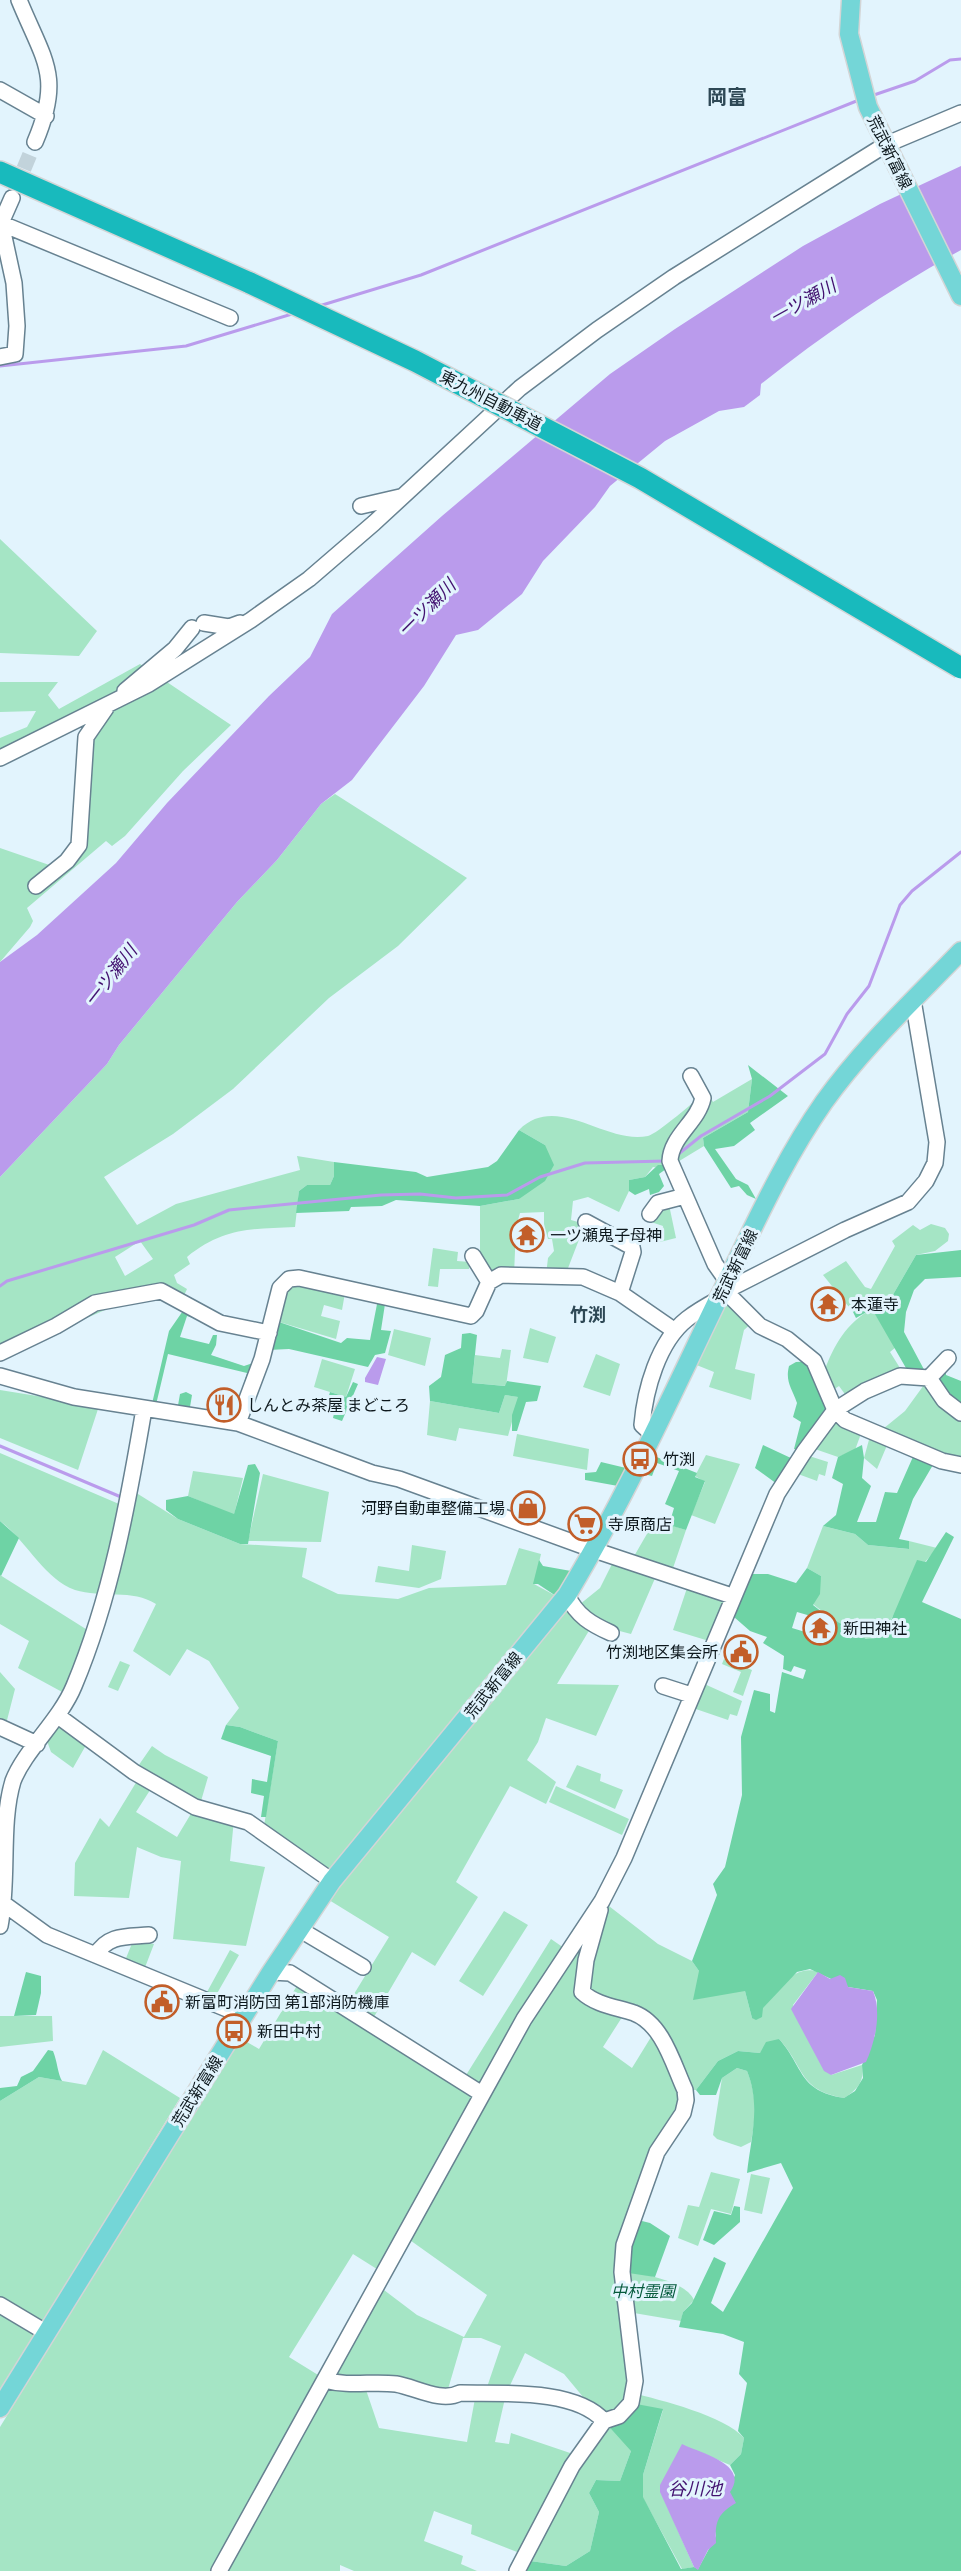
<svg xmlns="http://www.w3.org/2000/svg" width="961" height="2571" font-family="Georgia,'Noto Sans JP',serif">
  <style>
    .green { fill: #a5e5c5; fill-rule: evenodd }
    .forest { fill: #6ed3a5; fill-rule: evenodd }
    .water { fill: #ba9bec }
    .lines { fill: none; stroke-linecap: round; stroke-linejoin: round }
    .stream { stroke: #ba9bec; stroke-width: 3 }
    .minor-tunnel { stroke: #c2d3db; stroke-width: 15; stroke-dasharray: 15 8; stroke-linecap: butt }
    .minor-casing { stroke: #678291; stroke-width: 18 }
    .major-casing { stroke: #d3d5d6; stroke-width: 21 }
    .highway-casing { stroke: #d3d5d6; stroke-width: 24 }
    .minor { stroke: #fff; stroke-width: 15 }
    .major { stroke: #74d6d7; stroke-width: 18 }
    .highway { stroke: #18babd; stroke-width: 21 }
    .highway-bridge-casing { stroke: #d3d5d6; stroke-width: 24; stroke-linecap: butt }
    .highway-bridge { stroke: #18babd; stroke-width: 21 }
    .labels { text-anchor: middle; stroke-width: 6; stroke-linejoin: round; paint-order: stroke }
    .street-label { font-size: 16px; fill: #0d181d; stroke: #e2f4fd }
    .poi-label { font-size: 16px; fill: #0d181d; stroke: #e2f4fd; text-anchor: start }
    .park-label { font-size: 16px; font-style: italic; fill: #055a3c; stroke: #e2f4fd }
    .water-label { font-size: 18px; font-style: italic; fill: #421170; stroke: #e2f4fd }
    .neighbourhood-label { font-size: 18px; font-weight: bold; fill: #2e4855; stroke: #e2f4fd }
    .quarter-label { font-size: 20px; font-weight: bold; fill: #2e4855; stroke: #e2f4fd }
  </style>
  <rect width="100%" height="100%" fill="#e2f4fd"/>
  <!-- green -->
  <path class="green" d="M0,539L97,631L79,656L0,653Z
    M140,664L231,725L183,771L125,836L112,846L106,841L27,908L33,921L30,927L0,962V848L58,868L79,845L86,737L109,705L0,758V738L27,727L36,711L0,712V682H58L48,695L59,709Z
    M335,794L467,878L398,946L329,998L233,1089L173,1134L104,1177L137,1225L176,1204L300,1170L297,1156L334,1162V1176L330,1185H307L299,1191L295,1227C250,1229 223,1228 187,1257L190,1264L174,1275L177,1283L187,1289L181,1302L161,1291L121,1303L0,1356V1177L107,1064L119,1045L237,902L277,860L321,804ZM140,1241L153,1259L125,1276L115,1257Z
    M752,1079L748,1112L703,1138L704,1146L666,1169L653,1167L645,1177L629,1180V1191L619,1212L588,1197L573,1201L571,1220L585,1224L565,1276L546,1275L548,1258L554,1251L552,1239H548L544,1224V1212L520,1213L516,1227L514,1275L489,1282L480,1266V1206L519,1199L545,1145L519,1130C557,1092 605,1145 648,1136C657,1134 696,1100 707,1091L713,1102Z
    M668,1200L676,1238L660,1242L663,1226L651,1222V1209Z
    M931,1224L945,1228L949,1234L948,1241L935,1251L916,1255L887,1305L867,1301L853,1312L823,1275L846,1261L865,1287L871,1289L895,1246L892,1241L913,1225L920,1230Z
    M433,1248L458,1252L457,1261L470,1262L469,1269H440L438,1287L428,1286Z
    M290,1283L345,1293L342,1310L324,1305L321,1316L340,1321L336,1339L276,1321Z
    M727,1294L754,1321L744,1330L735,1369L755,1374L751,1400L709,1387L714,1372L694,1364Z
    M872,1309L896,1347L890,1352L900,1368L847,1397L839,1386L833,1390L824,1372C834,1345 846,1323 872,1309Z
    M530,1328L556,1337L548,1363L523,1358Z
    M394,1329L431,1338L425,1366L388,1355Z
    M502,1349L511,1350L506,1386L472,1383L475,1355L500,1358Z
    M596,1354L620,1364L610,1396L583,1387Z
    M322,1359L355,1369L346,1397L314,1387Z
    M929,1378L961,1413V1465L878,1433L905,1411Z
    M0,1390L99,1406L78,1470L0,1438Z
    M505,1395L519,1397L508,1436L459,1428L456,1441L427,1435L430,1401L499,1413Z
    M835,1419L862,1431L855,1450L838,1457L812,1448Z
    M517,1434L589,1449L587,1470L513,1456Z
    M870,1436L888,1443L877,1469L864,1458Z
    M0,1453L126,1507L130,1489L178,1519L240,1544L307,1548L302,1577L338,1594L398,1599L429,1588L506,1585L519,1548L541,1554L534,1584L556,1596L325,1876L263,1832L278,1741L240,1727L226,1725L239,1708L209,1661L187,1649L170,1676L133,1651L156,1604C133,1589 101,1598 75,1590C44,1579 26,1540 0,1521Z
    M706,1455L740,1464L715,1524L691,1515L705,1482L695,1476Z
    M809,1456L828,1462L825,1476L819,1474L817,1481L798,1474Z
    M193,1471L243,1478L234,1515L188,1496Z
    M263,1474L329,1492L321,1542L248,1541Z
    M655,1520L686,1530L672,1571L633,1558Z
    M823,1526L855,1534L868,1545L908,1549L909,1541L937,1548L925,1562L917,1561C910,1578 889,1642 867,1639C859,1638 821,1611 813,1604L821,1576L807,1568Z
    M412,1545L446,1551L441,1579L419,1588L375,1582L378,1566L409,1571Z
    M613,1562L656,1576L631,1634L593,1624L557,1684L619,1685L596,1736L546,1718L538,1742L527,1760L556,1782L546,1804L510,1786L456,1882L478,1897L435,1966L412,1952L371,2022L463,2080L551,1939L564,1948L380,2271L353,2254L289,2357L323,2378L215,2571H0V2427L240,2038L259,2049L301,1979L346,2007L389,1937L329,1900L571,1605L574,1609L600,1588Z
    M0,1575L89,1631L64,1693L18,1668L29,1641L0,1624Z
    M688,1585L726,1598L709,1641L673,1630Z
    M724,1659L752,1670L743,1696L733,1692L741,1672L722,1664Z
    M120,1661L130,1665L118,1691L108,1687Z
    M0,1672L15,1689L5,1728L0,1727Z
    M700,1682L742,1701L737,1716L730,1714L728,1720L690,1707Z
    M61,1719L90,1738L73,1768L51,1752L47,1741Z
    M152,1746L165,1755L208,1777L199,1808L234,1819L230,1861L265,1867L246,1946L173,1939L181,1861L161,1857L137,1847L129,1898L74,1896L75,1863L100,1818L109,1827L140,1776L134,1772ZM154,1784L195,1807L177,1837L136,1812Z
    M577,1765L601,1774L600,1781L623,1790L615,1809L566,1787Z
    M556,1786L629,1819L622,1835L549,1802Z
    M605,1903L658,1944L692,1961L699,1971L745,1991L752,2018C769,2003 791,1961 818,1972L793,2005L831,2075L862,2065C865,2081 857,2090 844,2098C798,2090 805,2067 779,2039L760,2053L738,2051L718,2061L696,2090H685L623,2271C641,2273 686,2281 694,2300L683,2312L681,2321L628,2312L632,2393C661,2400 725,2416 744,2438L741,2454L730,2465L682,2445L661,2492L694,2567L682,2569L643,2498V2475L663,2410L631,2451L620,2481L596,2480L589,2493L599,2512L590,2551L566,2566L523,2560L525,2555L471,2534L472,2525L434,2511L424,2541L463,2556L461,2564L477,2571H354L340,2565V2571H225L380,2287L417,2315L464,2337L487,2295L407,2238L517,2039ZM626,2011L656,2029L632,2068L603,2047ZM463,2338H481L501,2346L485,2393H476L467,2442L379,2428L364,2384L446,2396ZM525,2353L564,2374L603,2421L579,2456L511,2433L509,2444L495,2442L506,2394Z
    M504,1911L528,1925L483,1996L459,1981Z
    M133,1941L154,1944L144,1970L124,1963Z
    M230,1950L239,1955L215,1997L207,1992Z
    M0,2016H52L53,2041L0,2047Z
    M103,2050L180,2098L42,2324L0,2299V2101L39,2077L86,2085Z
    M737,2068L747,2071C757,2095 756,2117 751,2142L741,2147L717,2139L713,2135L722,2078Z
    M711,2172L740,2179L731,2214L711,2209L698,2246L678,2238L688,2205L699,2207Z
    M751,2174L770,2178L762,2214L744,2210Z
    M0,2309L36,2332L0,2389Z"/>
  <!-- forest -->
  <path class="forest" d="M748,1065L788,1096L750,1123L755,1130L734,1146L715,1149L736,1179L748,1185L756,1199L747,1195L739,1186L731,1188L704,1146L703,1138L748,1112L752,1079Z
    M519,1130L545,1145L554,1165L545,1181L519,1199L480,1206L396,1200L382,1206L351,1207L349,1211L296,1213L299,1191L307,1185H330L334,1176V1162L416,1172L427,1177L488,1167L497,1161Z
    M658,1165H664L666,1169L659,1174L664,1186L659,1192L650,1195L649,1189L635,1195L629,1191V1180L645,1177Z
    M961,1250V1277L925,1279L914,1290L906,1312L904,1332L928,1377L946,1370V1375L961,1381V1413L929,1378L910,1375L872,1309L856,1318L853,1312L867,1301L887,1305L916,1255Z
    M378,1299L385,1304L381,1330L391,1331L385,1353L375,1355L368,1367L289,1349L268,1350L276,1321L341,1343L347,1338L370,1340Z
    M187,1305L231,1331H220L214,1325L187,1316L180,1337L209,1344L213,1335H217L216,1345L211,1355L244,1366L253,1363L237,1422L177,1411L180,1394L186,1392L192,1395L190,1407L234,1416L247,1373L168,1354L155,1409L151,1408L169,1331Z
    M470,1333L477,1335L472,1383L505,1386L507,1381L541,1386L537,1401L526,1402L517,1431H512V1415L518,1397L505,1395L499,1413L430,1401L429,1386L441,1377L445,1355L461,1348L462,1334Z
    M814,1361L835,1410L804,1452L794,1449L801,1422L793,1417L797,1403C792,1388 785,1382 789,1366L796,1362Z
    M353,1382L358,1384L342,1421L333,1418L335,1409L326,1405L330,1392L346,1397Z
    M763,1445L793,1459L777,1484L755,1468Z
    M862,1445L864,1458L862,1478L871,1486L857,1522H876L885,1492L897,1493L916,1450L937,1458L913,1499L899,1539L909,1541V1549L868,1545L855,1534L823,1526L836,1515L843,1484L832,1478L838,1457Z
    M649,1454L697,1473L695,1477L705,1481L686,1530L669,1525L674,1508L665,1504L679,1471L657,1463L652,1476L648,1475L644,1466Z
    M601,1462L626,1468L618,1486L585,1480V1473L596,1472Z
    M255,1464L260,1473L248,1544H240L178,1519L166,1510V1500L188,1496L234,1514L248,1465Z
    M0,1521L19,1538L1,1576L0,1575Z
    M946,1532L954,1537L922,1602L961,1619V2571H517L523,2560L566,2566L590,2551L599,2512L589,2493L596,2480L620,2481L631,2451L604,2421L631,2403L663,2409L643,2475V2497L681,2569L694,2567L698,2569L716,2536L714,2526L735,2475L730,2465L741,2454L744,2438L738,2431L747,2383L739,2374L744,2342L723,2334L679,2327L683,2312L692,2303L714,2257L726,2263L711,2303L723,2312L793,2188L781,2163L747,2173C751,2138 761,2105 747,2071L737,2068L722,2078L716,2095H700L696,2090L718,2061L738,2051L760,2053L766,2042L779,2039C804,2067 798,2091 844,2098L855,2091L863,2078L862,2065L875,2035L877,2000L873,1991L848,1987L810,1969L797,1972L763,2008L762,2017L756,2020L752,2018L745,1991L693,2000L699,1971L692,1961L717,1895L713,1884L725,1867L742,1795L741,1737L754,1690L770,1694V1711L775,1713L782,1672L803,1679L806,1670L794,1666L791,1672L783,1669L784,1656L763,1643L767,1637L750,1631L734,1617L738,1593L749,1574H768L796,1583L807,1568L821,1576L820,1594L813,1605C830,1619 848,1627 866,1639L876,1638L889,1625L917,1560L926,1562ZM797,1612L828,1621L830,1620L825,1638L792,1628Z
    M539,1560L543,1566L571,1571L556,1596L538,1584H533Z
    M226,1725L240,1727L278,1741L266,1817H261L264,1796L251,1793L252,1779L267,1782L271,1756L221,1739Z
    M26,1972L41,1976V1993L36,2015L14,2016Z
    M48,2050L53,2051C57,2060 58,2075 62,2081L39,2077L0,2101V2088L17,2086L21,2077L33,2071Z
    M734,2206L740,2207V2222L714,2245L703,2240L714,2211L731,2215Z
    M634,2219L650,2223L670,2236L655,2277L622,2272Z"/>
  <!-- water -->
  <path class="water" d="M961,166V250C890,289 824,334 761,384L760,395L744,407L719,411L665,441L610,486L595,507L543,561L522,594L478,630L456,635L424,686L352,780L321,804L277,860L237,902L119,1045L107,1064L0,1177V962L37,935L116,863L167,803L269,696L310,657L332,614L442,516L610,374L675,329L803,246L880,204Z
    M377,1357L386,1359L378,1385L365,1382V1378Z
    M818,1972L830,1979L840,1975L845,1978L848,1987L873,1991C882,2013 875,2042 866,2062L831,2075L824,2071L791,2009Z
    M682,2444C700,2453 750,2464 730,2492L736,2503C717,2514 715,2522 716,2543L708,2550L698,2570L694,2567L660,2492V2485Z"/>
  <g class="lines">
    <!-- stream -->
    <path class="stream" d="M871,96L915,81L950,60L961,59
      M319,306L421,275L859,100
      M0,366L186,346L292,314
      M676,1156L701,1136L770,1096L825,1054L847,1014L869,986L900,905L912,891L961,852
      M0,1286L7,1281L194,1225L229,1210L381,1195L420,1194L456,1198L507,1195L540,1177L585,1163L665,1161
      M0,1446L121,1497"/>
    <!-- minor-tunnel -->
    <path class="minor-tunnel" d="M15,190L35,142"/>
    <defs>
      <path id="minor" d="M19,0C44,61 63,76 35,142
        M0,90L46,116
        M0,223L230,318
        M0,357L15,354L17,326L14,283L1,223L12,198
        M361,506L400,497
        M204,623L229,627L240,623
        M125,691L175,649L192,628
        M0,758L149,684L251,620L309,579L374,523L520,388L597,330L674,277L885,145L961,113
        M36,886L67,861L79,845L86,737L106,708
        M913,1000L937,1142L935,1163L926,1181L908,1202L845,1230L735,1286L723,1289L760,1326L787,1339L814,1361L835,1410L845,1420L942,1461L961,1465
        M691,1076L703,1098C698,1122 671,1136 670,1161L715,1264L727,1281
        M650,1214L658,1203L685,1196
        M586,1222L632,1247L633,1252L620,1293
        M473,1256L489,1282
        M0,1353L56,1326L95,1303L161,1291L220,1323L269,1333
        M0,1376L74,1397L238,1423L372,1473L399,1479L594,1550L732,1596
        M929,1378L948,1358
        M238,1423L262,1359L280,1288L289,1279L299,1278L471,1316L476,1311L489,1282L501,1275L583,1277L620,1293L675,1331
        M653,1435L642,1425C645,1390 658,1342 687,1319C697,1311 708,1305 719,1299
        M567,1595C577,1616 591,1624 611,1633
        M663,1686L691,1695
        M58,1716L134,1772L195,1807L248,1822L332,1881
        M0,1727L37,1744
        M0,1901L47,1935L244,2016
        M0,1926C9,1880 0,1824 13,1781C25,1750 60,1720 74,1686C111,1598 128,1503 144,1409
        M299,1929L363,1967
        M96,1955C108,1934 127,1937 149,1935
        M271,1972L290,1973L482,2094
        M0,2305L47,2333
        M325,2380C349,2387 372,2381 396,2384C415,2387 441,2403 460,2393C500,2394 575,2388 604,2421
        M219,2571L524,2019L602,1901L624,1858L777,1494L804,1452L835,1410L865,1391L900,1376L929,1378L944,1400L961,1413
        M517,2571L572,2466L604,2421L619,2416L631,2403L635,2381L622,2272L624,2245L657,2152L683,2113L686,2100L685,2090C673,2064 663,2024 634,2013C616,2007 596,2005 582,1992L586,1960L600,1910"/>
      <path id="major" d="M851,0L849,34L868,107L961,296
        M0,2408L271,1972L332,1881L567,1595C626,1497 673,1392 723,1289C754,1226 784,1159 824,1102C864,1046 914,1000 961,951"/>
      <path id="highway" d="M0,172L250,283"/>
    </defs>
    <!-- minor casing -->
    <use href="#minor" class="minor-casing"/>
    <!-- major casing -->
    <use href="#major" class="major-casing"/>
    <!-- highway casing -->
    <use href="#highway" class="highway-casing"/>
    <!-- minor -->
    <use href="#minor" class="minor"/>
    <!-- major -->
    <use href="#major" class="major"/>
    <!-- highway -->
    <use href="#highway" class="highway"/>
    <defs>
      <path id="highway-bridge" d="M250,283L415,361L640,478L961,668"/>
    </defs>
    <!-- highway-bridge casing -->
    <use href="#highway-bridge" class="highway-bridge-casing"/>
    <!-- highway-bridge -->
    <use href="#highway-bridge" class="highway-bridge"/>
  </g>
  <!-- icons -->
  <defs>
    <symbol id="temple-ring" viewBox="-11 -11 22 22"><circle r="9.5" fill="#e2f4fd" stroke="#c25e29" stroke-width="1.5"/><path d="M0-6L5-2H3V0L6.5 2.5H4V6H1.5V3h-3V6H-4V2.5H-6.5L-3 0V-2H-5Z" fill="#c25e29"/></symbol>
    <symbol id="restaurant-ring" viewBox="-11 -11 22 22"><circle r="9.5" fill="#e2f4fd" stroke="#c25e29" stroke-width="1.5"/><path d="M-5-6h1v4h1v-4h1v4h1v-4h1v5L-1.5 .5V6h-2V.5L-5-1ZM5-6V6H3V1.5H1.5Q1.5-4 5-6Z" fill="#c25e29"/></symbol>
    <symbol id="bus-ring" viewBox="-11 -11 22 22"><circle r="9.5" fill="#e2f4fd" stroke="#c25e29" stroke-width="1.5"/><path d="M-5-6H5V4H4V6H2V4H-2V6H-4V4H-5ZM-3.5-4V0h7V-4ZM-3.5 1.2v1.5H-2V1.2ZM2 1.2v1.5H3.5V1.2Z" fill="#c25e29"/></symbol>
    <symbol id="shop-ring" viewBox="-11 -11 22 22"><circle r="9.5" fill="#e2f4fd" stroke="#c25e29" stroke-width="1.5"/><path d="M-5-2.5h2.3a2.7 3.5 0 0 1 5.4 0H5L5.5 6h-11ZM-1.5-2.5h3a1.5 2.3 0 0 0-3 0Z" fill="#c25e29"/></symbol>
    <symbol id="supermarket-ring" viewBox="-11 -11 22 22"><circle r="9.5" fill="#e2f4fd" stroke="#c25e29" stroke-width="1.5"/><path d="M-6-5.5h2.5l.6 2H6L4.5 2H-2.5L-4.4-4H-6ZM-1.5 3.2a1.3 1.3 0 1 0 .1 0ZM3 3.2a1.3 1.3 0 1 0 .1 0Z" fill="#c25e29"/></symbol>
    <symbol id="civic-ring" viewBox="-11 -11 22 22"><circle r="9.5" fill="#e2f4fd" stroke="#c25e29" stroke-width="1.5"/><path d="M-.6-6.5H3V-4.5H.6V-3L4-1V1h2V6H-6V1h2V-1L-.6-3ZM-1.2 2.5V6h2.4V2.5Z" fill="#c25e29"/></symbol>
  </defs>
  <g fill-rule="evenodd">
    <use href="#temple-ring" x="508" y="1216" width="38" height="38"/>
    <use href="#temple-ring" x="809" y="1285" width="38" height="38"/>
    <use href="#restaurant-ring" x="205" y="1386" width="38" height="38"/>
    <use href="#bus-ring" x="621" y="1440" width="38" height="38"/>
    <use href="#shop-ring" x="509" y="1489" width="38" height="38"/>
    <use href="#supermarket-ring" x="566" y="1505" width="38" height="38"/>
    <use href="#temple-ring" x="801" y="1609" width="38" height="38"/>
    <use href="#civic-ring" x="722" y="1633" width="38" height="38"/>
    <use href="#civic-ring" x="143" y="1983" width="38" height="38"/>
    <use href="#bus-ring" x="215" y="2012" width="38" height="38"/>
  </g>
  <g class="labels">
    <!-- street labels -->
    <g class="street-label">
      <text transform="translate(890 152) rotate(64)" y="6">荒武新富線</text>
      <text transform="translate(491 400) rotate(27)" y="6">東九州自動車道</text>
      <text transform="translate(735 1266) rotate(-64)" y="6">荒武新富線</text>
      <text transform="translate(493 1685) rotate(-51)" y="6">荒武新富線</text>
      <text transform="translate(197 2091) rotate(-58)" y="6">荒武新富線</text>
    </g>
    <!-- poi labels -->
    <g class="poi-label">
      <text x="550" y="1241">一ツ瀬鬼子母神</text>
      <text x="851" y="1310">本蓮寺</text>
      <text x="247" y="1411">しんとみ茶屋 まどころ</text>
      <text x="663" y="1465">竹渕</text>
      <text x="505" y="1514" text-anchor="end">河野自動車整備工場</text>
      <text x="608" y="1530">寺原商店</text>
      <text x="843" y="1634">新田神社</text>
      <text x="718" y="1658" text-anchor="end">竹渕地区集会所</text>
      <text x="185" y="2008">新富町消防団 第1部消防機庫</text>
      <text x="257" y="2037">新田中村</text>
    </g>
    <!-- park labels -->
    <g class="park-label">
      <text x="643" y="2297">中村霊園</text>
    </g>
    <!-- water labels -->
    <g class="water-label">
      <text transform="translate(803 302) rotate(-29)" y="6">一ツ瀬川</text>
      <text transform="translate(427 608) rotate(-45)" y="6">一ツ瀬川</text>
      <text transform="translate(111 976) rotate(-52)" y="6">一ツ瀬川</text>
      <text x="695" y="2495">谷川池</text>
    </g>
    <!-- neighbourhood labels -->
    <g class="neighbourhood-label">
      <text x="588" y="1321">竹渕</text>
    </g>
    <!-- quarter labels -->
    <g class="quarter-label">
      <text x="727" y="104">岡富</text>
    </g>
  </g>
</svg>
